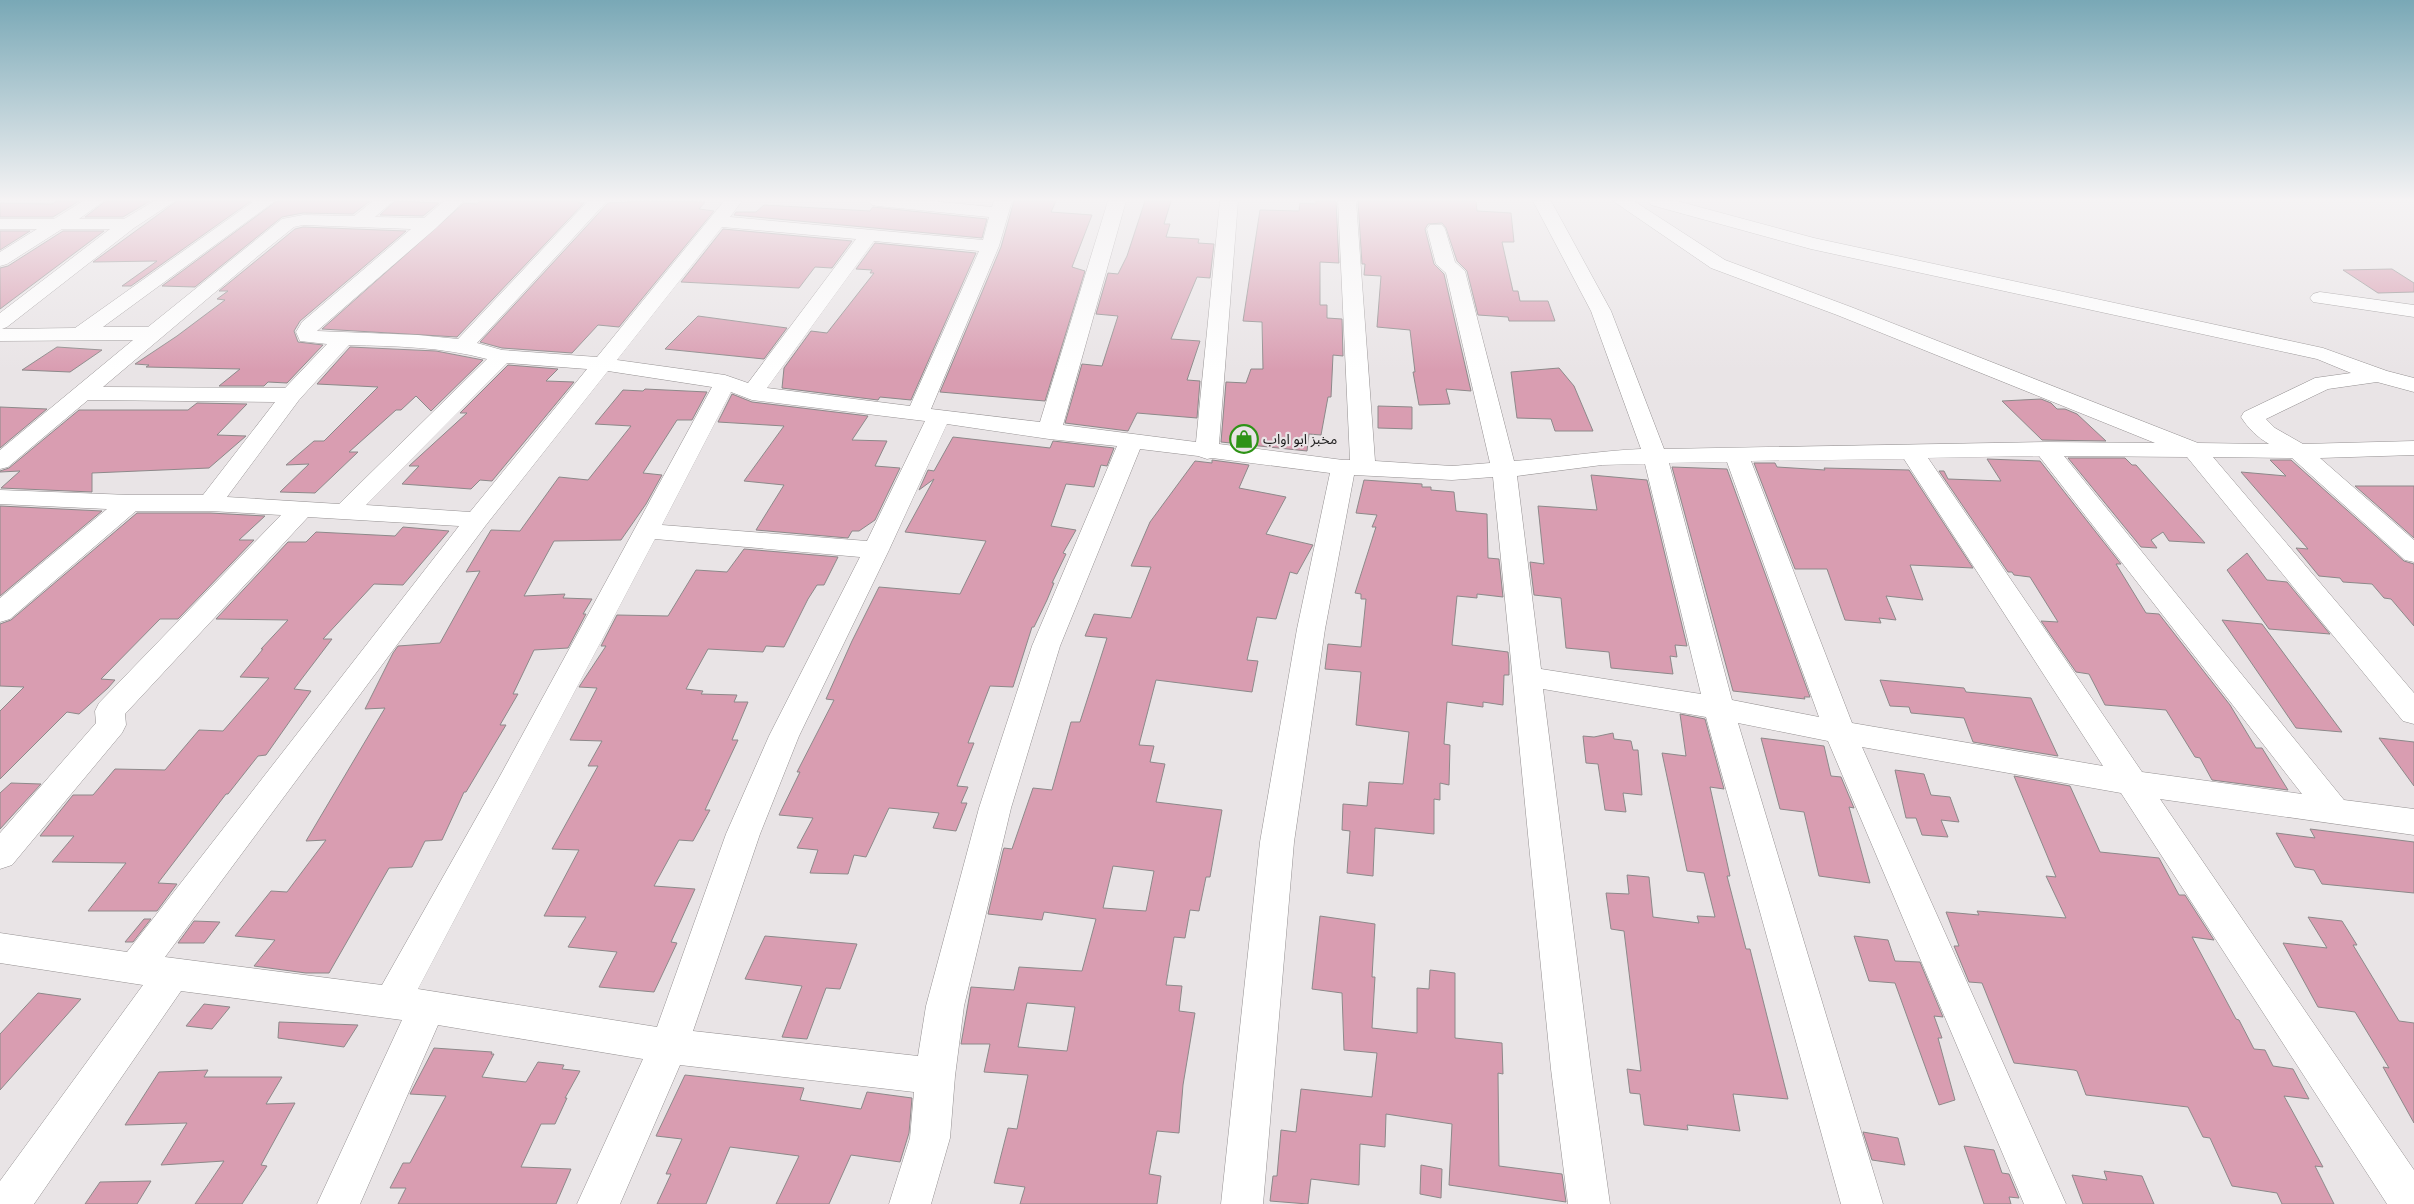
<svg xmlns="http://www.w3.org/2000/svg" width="2414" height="1204" font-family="'Varela Round','Noto Sans Arabic',sans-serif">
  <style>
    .building { fill: #d99db1; stroke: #8d898a; fill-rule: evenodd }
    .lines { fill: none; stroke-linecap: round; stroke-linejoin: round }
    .minor-casing { stroke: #959192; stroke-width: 1 }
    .minor { fill: #fff; fill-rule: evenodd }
    .labels { text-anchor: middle; stroke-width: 4.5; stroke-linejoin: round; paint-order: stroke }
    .poi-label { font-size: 14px; fill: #1f1e1e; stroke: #e9e4e6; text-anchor: start }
  </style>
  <rect width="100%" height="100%" fill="#e9e4e6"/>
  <!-- building -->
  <path class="building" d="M57,201H79L53,217H0V203L52,204Z
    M106,201H150L123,217H85Z
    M177,201H251L131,286H122L157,261L93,262Z
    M277,201H370L353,214L303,213L282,217L195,287L162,286Z
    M395,201H397L439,203L423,216L380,215Z
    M480,201H580L578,203H584L457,337L322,329L464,203L477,204Z
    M646,201L705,202L699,209L714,211L619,327L598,325L572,353L502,348L480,342L608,203Z
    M1014,201H1056L1051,212L1092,215L1072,267L1085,271L1045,401L940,392L1001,247Z
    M1145,201H1171L1164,224H1170L1166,237L1199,239L1198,243L1214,244L1210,278L1197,277L1171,339L1200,341L1187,380L1200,381L1197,418L1137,413L1128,431L1065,423L1082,364L1102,366L1118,316L1096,314L1108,273L1118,274L1127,256Z
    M1316,201H1336L1339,263L1320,262V305H1327V318L1342,319L1343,356L1333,355L1331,397H1328L1321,435L1309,434L1307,451L1221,442L1226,382L1246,383L1251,369H1263L1262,322L1243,321L1260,210L1299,211L1300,203L1316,204Z
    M1358,201H1476L1477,211L1511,213L1514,242H1502L1513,291H1518L1520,301H1548L1555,321H1509L1508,317L1478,315L1467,271L1457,261L1446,228L1442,223L1428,224L1425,229L1434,264L1444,274L1471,391L1446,389L1450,404L1419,405L1413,372H1415L1410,330L1377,327L1381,276L1364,275L1365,264H1362Z
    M764,205L870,211L873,207L987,219L982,238L734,215L736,212H756Z
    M303,227L406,231L300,321L294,331L298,342L323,345L287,383L268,382L264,386H219L240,369L146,367L149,365L135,364L177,336L225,300L217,299L228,291H219L295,229Z
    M723,229L852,241L832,268L815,267L799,288L681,282Z
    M0,231H30L0,250Z
    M63,231H104L0,309V268L8,266Z
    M875,243L976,253L911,400L880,397L878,400L782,388L784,368L811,331L827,333L874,273H870L872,270L856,269Z
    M2392,269L2414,283V292L2378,293L2343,270Z
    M698,316L787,328L764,359L665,349Z
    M57,347L102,350L70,372L22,370Z
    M350,347L436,351L483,360L431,411L416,396L401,410H396L349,452H358L315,493L280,492L309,464L286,465L314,441H324L378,387L317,384Z
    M508,365L558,369L546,381L574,382L492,481L480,480L471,489L402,484L419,466H409L467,413H460Z
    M1559,368L1574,386L1593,431H1555L1551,419L1517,418L1511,372Z
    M645,389L707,392L692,420H677L643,473L662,475L646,504L621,540L554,541L524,596L565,594L563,598L592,599L583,614H586L568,648L534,650L513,694H518L500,725H506L466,792H464L442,840L425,841L412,867L389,868L329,973H306L254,966L275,940L235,936L271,891L287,892L326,840L306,841L385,708L365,709L393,653L398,646L440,643L480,571L466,572L491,530L520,531L559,477L588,480L631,426L595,424L623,390L643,391Z
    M732,394L752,402L868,416L852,440L887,441L875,466L900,468L875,520L859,531H852L848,538L756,530L784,485L744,481L784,426L718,422Z
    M2041,399L2051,403L2057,409H2065L2077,414L2106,441L2042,440L2002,401Z
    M197,403L247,404L217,435L246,436L209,468L92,473V492L1,488L20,471L0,472V471L9,468L79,410H188Z
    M1378,406L1412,407V429L1378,428Z
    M0,407L47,409L0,448Z
    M953,437L1050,448L1053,441L1114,448L1107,466L1101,465L1094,487L1066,484L1051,526L1076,530L1063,553L1066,554L1052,583H1054L1047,600L1034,627H1032L1013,687L990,686L968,743H974L957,786L968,787L961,803H967L956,831L933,828L939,813L889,808L866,857L854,855L848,874L810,873L818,850L797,848L813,818L779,815L800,772H797L834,700L826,699L852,641L879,587L960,594L986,541L905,532L934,479L919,490L928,470L934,471Z
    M2068,458H2125L2132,465H2136L2205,543L2169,541L2163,532L2151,540L2157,548L2141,547Z
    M1987,459L2040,461L2121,564H2116L2146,613L2159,614L2230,705L2256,748H2262L2288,790L2212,780L2200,758L2195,757L2166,710L2105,705L2089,674L2076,672L2041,621L2058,622L2030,577L2014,575L2012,572H2008L1939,471H1944L1948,479L2001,481Z
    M1212,460L1249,465L1239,488L1286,497L1266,534L1313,545L1297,574L1290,572L1276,619L1257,617L1247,660L1258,661L1252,692L1156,680L1139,745L1154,746L1150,762L1165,764L1156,802L1222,810L1210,877H1206L1199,911L1190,910L1185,938L1174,937L1166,985L1182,986L1179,1011L1195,1013L1183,1085L1179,1133L1157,1131L1149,1174L1161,1176L1157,1204H1020L1025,1187L994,1183L1008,1128L1017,1129L1028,1075L984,1072L990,1044H961L971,987L1014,990L1019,967L1082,971L1096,919L1044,912L1042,920L988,914L1003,851L1004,848L1012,849L1033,788L1052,790L1071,722H1080L1107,638L1085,636L1094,614L1131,618L1151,567L1131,566L1150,522L1195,461L1212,463ZM1113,866L1154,871L1146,911L1103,908ZM1027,1003L1075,1007L1067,1051L1018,1047Z
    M2270,460H2291L2404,561L2414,564V626L2391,599L2384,598L2372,584L2343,582L2340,578L2319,576L2296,548L2308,549L2241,472L2286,476Z
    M1754,463H1775L1777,467L1825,470L1824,468L1909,470L1973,568L1910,565L1923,600L1886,596L1896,620L1879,618L1881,623L1845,620L1827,569H1795Z
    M1672,467L1727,469L1810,697H1804L1805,699L1733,691Z
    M1591,475L1647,480L1687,646L1675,645L1677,657L1670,656L1673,674L1611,668L1609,652L1566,648L1561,598L1534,595L1530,562L1544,564L1538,506L1597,510Z
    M1364,480L1422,484V487H1431V490L1454,492L1456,511L1487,514L1488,558L1499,559L1503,597L1477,594V598L1457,596L1452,645L1508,652L1509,662V675H1504L1503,705L1483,702V707L1447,702L1444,744L1450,745L1449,785L1440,783V800L1434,799V834L1375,828L1373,876L1347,873L1350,831L1342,830L1343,804L1367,806L1369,782L1403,784L1409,732L1356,725L1361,672L1325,669L1328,644L1361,647L1366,599H1361V594L1355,593L1376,527H1372L1377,515L1356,513Z
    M2355,486H2414V538Z
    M0,506L102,511L0,596Z
    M137,513H210L265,516L239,540H254L178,619H160L101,679L115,680L108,688L79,714L67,712L0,779V711L24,687L0,686V624L11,620Z
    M403,527L449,531L403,585L374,584L323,639H332L294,689L311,691L266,755L258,756L228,794H226L158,883L177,884L157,911H88L126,863L52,862L74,836H40L73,795H93L115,769L165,770L199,730L223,731L269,678L240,677L263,649H261L288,620L216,619L288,542H306L316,532L395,536Z
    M744,549L838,557L824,585H817L808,599L784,647L766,646L763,652L708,649L686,689L703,691L701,694L737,695L734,702H748L732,740H738L705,810H710L693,841L679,840L654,886L695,889L671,942L677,943L654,992L599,987L617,952L568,947L586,917L544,916L579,850L552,849L598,766H588L602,741L570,740L597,688L579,687L606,646H601L617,615L668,616L696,570L727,572Z
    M2247,553L2267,580L2287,582L2330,634L2269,629L2227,570Z
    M2222,620L2262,624L2342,732L2296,728Z
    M1880,680L1964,688L1966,692L2031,698L2058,756L1973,742L1964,718L1911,713L1909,707L1890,706Z
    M1680,714L1705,719L1724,789L1710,787L1730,876H1727L1746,949H1750L1788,1099L1733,1094L1740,1131L1687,1125L1688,1130L1644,1125L1640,1094L1630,1093L1627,1069L1641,1071L1624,931L1611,929L1606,893L1629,894L1627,875L1649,877L1653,917L1699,923L1697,916L1715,917L1704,873L1687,871L1662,753L1686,756Z
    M1613,733L1614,739L1631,741L1633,750H1638L1642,795L1623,793L1626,812L1605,810L1598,764L1586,763L1583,736L1594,737Z
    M1761,738L1824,746L1831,776L1841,777L1854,808L1849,807L1870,883L1819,876L1804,812L1780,809Z
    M2379,738L2414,742V786Z
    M1895,770L1924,774L1931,795L1950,797L1959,822L1941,820L1948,837L1922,835L1916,818H1906Z
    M2014,776L2070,786L2100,852L2159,858L2179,895H2185L2214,940L2192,937L2236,1019L2239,1020L2254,1049L2265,1050L2273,1066L2293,1069L2309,1099L2284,1096L2323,1167L2315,1166L2334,1204H2282L2277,1193L2232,1186L2210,1138L2203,1137L2188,1107L2086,1095L2077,1071L2074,1070L2014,1063L1982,983L1969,982L1954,946H1959L1946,912L1979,915L1977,911L2066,918L2046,876L2056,877Z
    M11,783L41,784L0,829V793Z
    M2310,829L2414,842V893L2322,884L2314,870L2295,867L2276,833L2315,838Z
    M1320,916L1375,924L1372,977H1375L1372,1028L1417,1033V988L1429,989L1430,970L1455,973V1038L1502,1043L1503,1074L1498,1073L1499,1166L1562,1174L1566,1202L1449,1185L1452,1124L1386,1114L1385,1147L1360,1144L1359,1185L1311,1179L1308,1204L1270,1201L1273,1176H1277L1281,1130L1296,1132L1301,1089L1372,1097L1377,1053L1344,1050L1342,993L1312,989Z
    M2308,917L2342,921L2357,945H2353L2399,1021L2414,1023V1123L2383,1067L2389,1068L2355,1012L2318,1007L2283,943L2327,948Z
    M144,919H151L133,942H125Z
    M194,921L220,922L204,943H178Z
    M765,936L857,944L840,989L826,988L807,1039L782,1037L802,986L745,979Z
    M1854,936L1888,940L1895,961L1920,962L1943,1017L1934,1016L1942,1038H1938L1955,1100L1939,1105L1895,983L1869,981Z
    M38,993L81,999L0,1090V1034Z
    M204,1004L230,1007L212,1029L186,1026Z
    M279,1022L358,1025L344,1047L278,1038Z
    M434,1048L492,1052L491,1054H494L482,1077L526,1082L538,1062L564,1065L562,1069L580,1071L565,1098H567L555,1124H541L521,1167L571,1169L556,1204H398L406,1188H390L403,1163H410L446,1096L410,1094Z
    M208,1070L204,1077H282L266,1104L295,1103L261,1165L267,1166L242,1204H195L224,1161L161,1165L187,1123L125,1125L159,1072Z
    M685,1075L804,1088L800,1100L861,1109L867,1092L912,1098L909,1133L900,1162L851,1155L829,1204H776L799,1156L730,1147L706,1204H657L671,1174H666L682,1139L656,1136Z
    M1863,1132L1898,1138L1905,1165L1872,1160Z
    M1964,1146L1994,1150L2002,1173L2009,1174L2019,1198L2009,1197L2011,1204H1984Z
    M1421,1165L1442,1169L1441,1198L1420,1194Z
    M2104,1171L2142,1176L2154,1204H2083L2072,1175L2107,1180Z
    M151,1181L137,1204H85L100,1182Z"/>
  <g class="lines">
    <defs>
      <path id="minor" d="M83,201H104L79,219H124L154,201H175L134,228L7,327L2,329L75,328L254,201H275L103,327H148L282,219L303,215L354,216L373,201H393L375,217L424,218L444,201H464L436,228L317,331L418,335L458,339L588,201H607L477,343L502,350L597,357L724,201H742L730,217L983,240L989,217L878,206L872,205L869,201H932L992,207L994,201H1012L999,246L931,409L1040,422L1108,201H1126L1063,425L1196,442L1220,201H1238L1219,444L1343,460H1350L1338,201H1356L1375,461L1452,466L1490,463L1446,273L1436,264L1427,229L1430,225H1442L1445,229L1455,262L1465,271L1514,461C1556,458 1598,451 1641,449L1591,311L1533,201H1551L1611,311L1664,449L2046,442L2155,443L1837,315L1711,268L1613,201H1634L1725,260L1851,307L2198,443L2269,444C2257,437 2248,428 2241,417L2244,412L2315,378L2351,373L2317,359L1811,249L1651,205L1648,201H1677L1814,238L2323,348L2387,371L2414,378V392L2377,382L2328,389L2266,419L2275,428L2303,444L2414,441V455L2320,458L2414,540V562L2405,560L2292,458L2213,457L2414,693V724L2403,721L2187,457L2064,456L2344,800L2414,809V835L2160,799L2414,1170V1204H2387L2121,793L1862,747L2066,1204H2024L1828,741L1738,723L1883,1204H1841L1706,717L1543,689L1591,1069L1610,1204H1568L1551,1069L1493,477L1452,480L1354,475L1325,629L1294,842L1263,1204H1221L1260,842L1297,629L1330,473L1212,458L1207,459L1198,456L1140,449L1060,646L1011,808L964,1006L955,1076L950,1138L931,1204H889L910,1138L914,1092L680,1065L620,1204H577L643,1059L438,1025L360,1204H317L402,1020L181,991L34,1204H0V1181L143,985L0,963V933L127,952L459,526L308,517L125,714L126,725L122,733L12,865L0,869V833L96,723L95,711L99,703L281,515L210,511H136L10,619L0,622V598L107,509L0,504V490L130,495H203L275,402L88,400L8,467L0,469V450L133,340L0,341V313L110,229H62L7,264L0,266V252L37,229H0V219H54ZM303,225L411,229L302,322L296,332L300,341L327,344L285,388L103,387L258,256L294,227ZM722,227L856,239L748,383L725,375L617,360ZM874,241L979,251L910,406L767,388ZM349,345C396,346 442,347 487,359L339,504L227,497L299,400ZM507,363L587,369L470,512L366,505ZM608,371L712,387L500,776L382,985L165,957L486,525ZM731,392L752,400L925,421L867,541L662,525ZM947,424L1049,439L1117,446L1032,646L979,808L926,1006L918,1056L693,1031L760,834L799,736L889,550ZM2039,456L2302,794L2142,772L1928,458ZM1904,459L2103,766L1852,723L1751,461ZM1727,462L1819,717L1732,700L1669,463ZM1645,464L1701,694L1541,669L1517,476L1602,465ZM655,539L860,557L769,736L726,834L657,1027L418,989Z
        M2320,292L2414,305V317L2313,302L2310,298L2313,294Z"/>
    </defs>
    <!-- minor casing -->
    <use href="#minor" class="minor-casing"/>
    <!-- minor -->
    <use href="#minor" class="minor"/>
  </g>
  <!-- sky -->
  <linearGradient id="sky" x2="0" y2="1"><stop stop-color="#79a8b6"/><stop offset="0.54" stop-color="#f5f3f4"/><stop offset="1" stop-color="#f5f3f4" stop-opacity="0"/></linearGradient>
  <rect width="2414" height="370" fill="url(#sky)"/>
  <!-- icons -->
  <defs>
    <symbol id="shop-ring" viewBox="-11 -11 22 22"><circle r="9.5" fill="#e9e4e6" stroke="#2e9316" stroke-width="1.5"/><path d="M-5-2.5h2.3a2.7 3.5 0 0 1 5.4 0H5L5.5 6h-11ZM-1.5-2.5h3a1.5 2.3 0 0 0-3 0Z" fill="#2e9316"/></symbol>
  </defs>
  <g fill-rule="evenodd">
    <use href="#shop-ring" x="1228" y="423" width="32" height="32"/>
  </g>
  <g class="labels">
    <!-- poi labels -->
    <g class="poi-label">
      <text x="1263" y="444">مخبز ابو اواب</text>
    </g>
  </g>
</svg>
